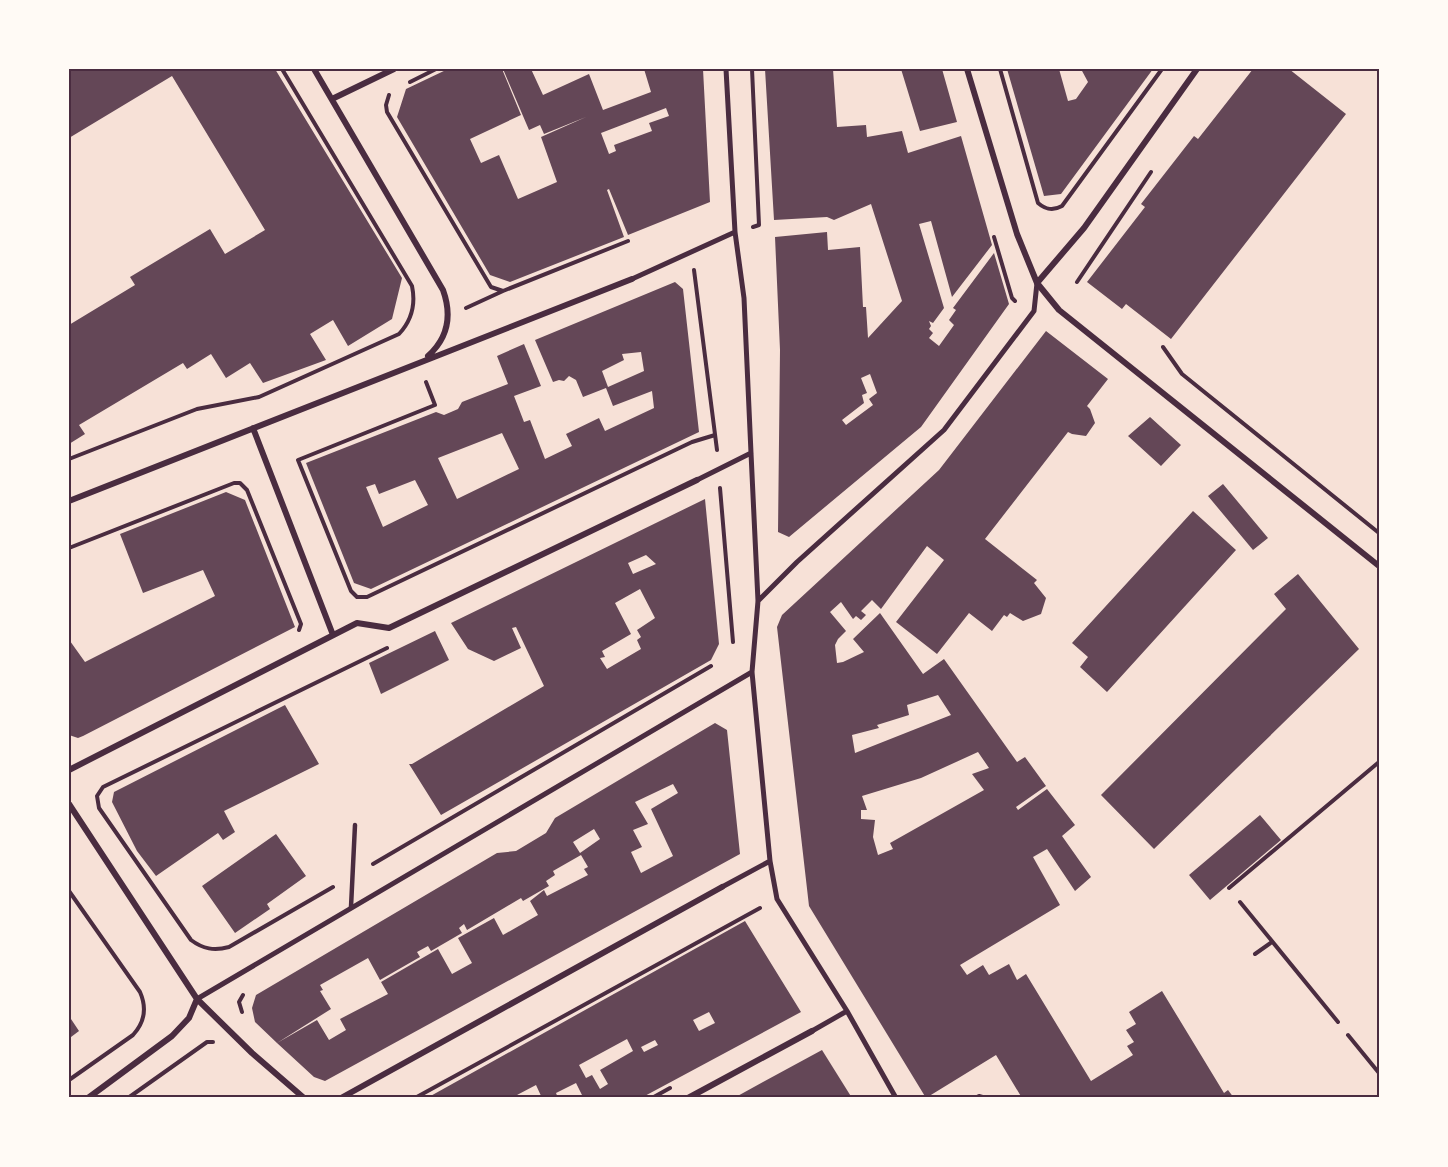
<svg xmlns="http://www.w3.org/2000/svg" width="1448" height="1167" font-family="'Source Sans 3',sans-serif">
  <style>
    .building { fill: #644757; fill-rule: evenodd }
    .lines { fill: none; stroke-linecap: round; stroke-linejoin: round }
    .path { stroke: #4a2c40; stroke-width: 4 }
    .service { stroke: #4a2c40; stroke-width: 4.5 }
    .pedestrian { stroke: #4a2c40; stroke-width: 5 }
    .minor { stroke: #4a2c40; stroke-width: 6 }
    .neatline { fill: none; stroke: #4a2c40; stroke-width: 2 }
  </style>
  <rect width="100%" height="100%" fill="#f7e1d7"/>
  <!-- building -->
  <path class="building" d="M69,69H275L402,278L392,319L348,346L333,320L310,334L326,360L263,383L250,363L226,378L211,354L187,369L183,363L79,425L85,434L69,444V325L135,285L130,277L210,229L225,254L265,230L172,76L69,138Z
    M448,69H502L521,115L470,139L481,163L499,155L518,199L557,182L541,137L586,117L544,134L540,125L529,130L503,69H531L543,95L589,74L603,110L651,92L644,69H703L710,202L628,235L609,189L607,190L624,237L510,282L490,275L397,117L406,89ZM666,108L669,116L649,123L652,131L614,145L616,151L609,154L601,133Z
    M765,69H833L837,127L866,125L867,137L902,131L908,153L961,136L992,245L952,297L931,221L919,224L944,308L933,323L929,321L931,326L929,329L933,333L929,338L939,346L954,325L949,320L956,310L953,308L994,253L1009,304L921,427L789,537L778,532L780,350L775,237L827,232L828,250L860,247L863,307H866L868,338L902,301L871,204L834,220L827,217L774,220ZM870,374L877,393L869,399L873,405L846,425L842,420L864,403L862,395L867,393L861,378Z
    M901,69H942L957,122L920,131Z
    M1007,69H1059L1068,101L1076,99L1088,82L1081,69H1153L1061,194L1044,196Z
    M1253,69H1289L1346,114L1171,339L1126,304L1122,309L1087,282L1145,207L1141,204L1194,136L1198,139Z
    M675,282L683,289L699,432L371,589L354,583L306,463L436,412L444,415L458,409L462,402L508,384L497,356L524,344L541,386L514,396L524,422L530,420L545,459L572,446L566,434L599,418L605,431L654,408L652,391L613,406L606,388L583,397L576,380L569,376L564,381L559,380L553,382L535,340ZM641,352L644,371L608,387L602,371L624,360L622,354ZM502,433L519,469L457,499L438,458ZM415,480L428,505L383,527L366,487L375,484L379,494Z
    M1046,331L1108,379L1087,406L1090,409L1095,423L1086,436L1072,434L1068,432L985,539L1037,580L1034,583L1046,598L1041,614L1023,621L1010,613L1007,617L1004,615L992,631L969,613L937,654L896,622L944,560L927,546L881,609L872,600L861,611L866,615L861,620L856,616L853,619L841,602L830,612L846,631L838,639L835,645L837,663L843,662L864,652L853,639L880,613L923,674L944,659L1017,762L1025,757L1046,786L1016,807L1018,810L1047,789L1075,825L1062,836L1091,877L1075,891L1047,849L1033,857L1060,905L960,965L967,975L983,965L989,975L1009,964L1017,980L1026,974L1091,1081L1133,1055L1127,1046L1134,1042L1126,1030L1136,1024L1129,1012L1162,991L1224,1093L1228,1090L1234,1098H1022L996,1055L926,1098L809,906L777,627L782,615L939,470ZM938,695L951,715L855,753L852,735L879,728L877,725L909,715L907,705ZM978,752L989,768L972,774L984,790L890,843L893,849L878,855L873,837L875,820L861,819V810H867L862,796L921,778Z
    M1150,417L1181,445L1161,466L1128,436Z
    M1223,484L1268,538L1253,550L1208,496Z
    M226,492L245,500L295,627L83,736L78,738L69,735V642L70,641L85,662L215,596L203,570L143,593L120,534Z
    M705,499L719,644L711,660L441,815L409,764H412L544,686L516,627L512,628L521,648L494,661L468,649L451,623ZM646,555L656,564L633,574L628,563ZM640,589L655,618L637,630L641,637L637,640L641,649L607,669L600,658L605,657L602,651L631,634L615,603Z
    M1193,511L1236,550L1107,692L1080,667L1088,657L1072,643Z
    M1298,574L1359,649L1154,849L1101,795L1286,609L1274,594Z
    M435,631L449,660L381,694L369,663Z
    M285,705L319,764L224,811L235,832L223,840L218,833L156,876L137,851L112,802L114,792Z
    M715,723L727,730L740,854L325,1081L314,1077L277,1043L317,1020L329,1040L346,1030L340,1019L388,994L381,982L438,949L452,974L472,963L458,938L494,918L503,935L538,915L530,901L544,890L547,896L588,875L584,869L588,867L581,855L553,871L555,875L546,881L549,886L523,901L521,898L467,930L464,924L459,928L462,933L431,951L428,946L417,952L420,957L380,980L368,958L320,985L323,990L320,991L331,1009L277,1043L255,1022L252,1008L256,995L497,853L516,851L546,833L555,818ZM673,784L678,793L651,809L673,856L641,873L631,852L642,847L633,830L648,824L635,802ZM594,829L600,839L580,853L573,842Z
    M1260,815L1281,840L1210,900L1189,875Z
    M276,834L306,876L267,904L270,909L235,933L202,886Z
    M745,921L801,1012L641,1098H577L582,1095L576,1083L556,1093L558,1098H542L536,1085L517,1095L519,1098H427ZM709,1012L715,1023L699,1031L693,1020ZM627,1039L633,1051L600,1070L608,1084L600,1089L592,1075L586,1078L579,1065ZM655,1040L658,1045L644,1052L641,1047Z
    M69,1016L79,1031L71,1037H69Z
    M822,1050L852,1098H734L763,1082Z"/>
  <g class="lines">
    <!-- path -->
    <path class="path" d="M752,69L759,225L753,227
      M1000,69L1038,203C1046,210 1053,211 1062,206L1162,69
      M410,82L436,69
      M389,95L386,105L387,112L491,287L503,291L628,241
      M994,237L1012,298L1015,301
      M694,270L717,450
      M1077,282L1151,172
      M466,308L503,291
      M1163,347L1182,374L1379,533
      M426,382L435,405L298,460L351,591L357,597H367L692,442L715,435
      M69,459L197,409L259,397L399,334C412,320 416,305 412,286L282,69
      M720,488L733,642
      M69,548L234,483H240L247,490L301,624L299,630
      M373,864L711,666
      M333,887L229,947C214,951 203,949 191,940L99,808L97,796L103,787L387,648
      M1229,888L1379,762
      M69,891L140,992C147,1008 145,1022 133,1035L69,1080
      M1240,902L1338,1022
      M1255,954L1272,942
      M242,1012L239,1002L243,995
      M1348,1035L1379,1073
      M128,1098L207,1042H213
      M415,1098L760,908
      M652,1098L670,1088
      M975,1098L979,1096L986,1098"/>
    <!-- service -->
    <path class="service" d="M351,907L355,825"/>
    <!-- pedestrian -->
    <path class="pedestrian" d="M726,69L735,232L744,298L751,453L758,601L752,672L770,861L777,899L847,1011L896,1098
      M632,279L735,232
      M697,480L751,453
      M758,601L797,562L944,430L1034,311L1037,283
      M722,887L770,861
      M197,999L752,672
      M812,1031L847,1011"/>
    <!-- minor -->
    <path class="minor" d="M314,69L443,290C452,315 449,337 428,356
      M967,69L1017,234L1037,283L1059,310L1379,566
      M332,99L394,69
      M1037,283L1084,228L1197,69
      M253,428L333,635
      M69,501L632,279
      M69,770L357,623L389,628L697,480
      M69,804L197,999L252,1053L304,1098
      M88,1098L172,1036L189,1018L197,999
      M341,1098L722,887
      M688,1098L812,1031"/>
  </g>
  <!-- border -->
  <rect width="1448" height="1167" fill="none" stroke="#fffaf5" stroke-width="141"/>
  <rect x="70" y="70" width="1308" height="1026" class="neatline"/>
</svg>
